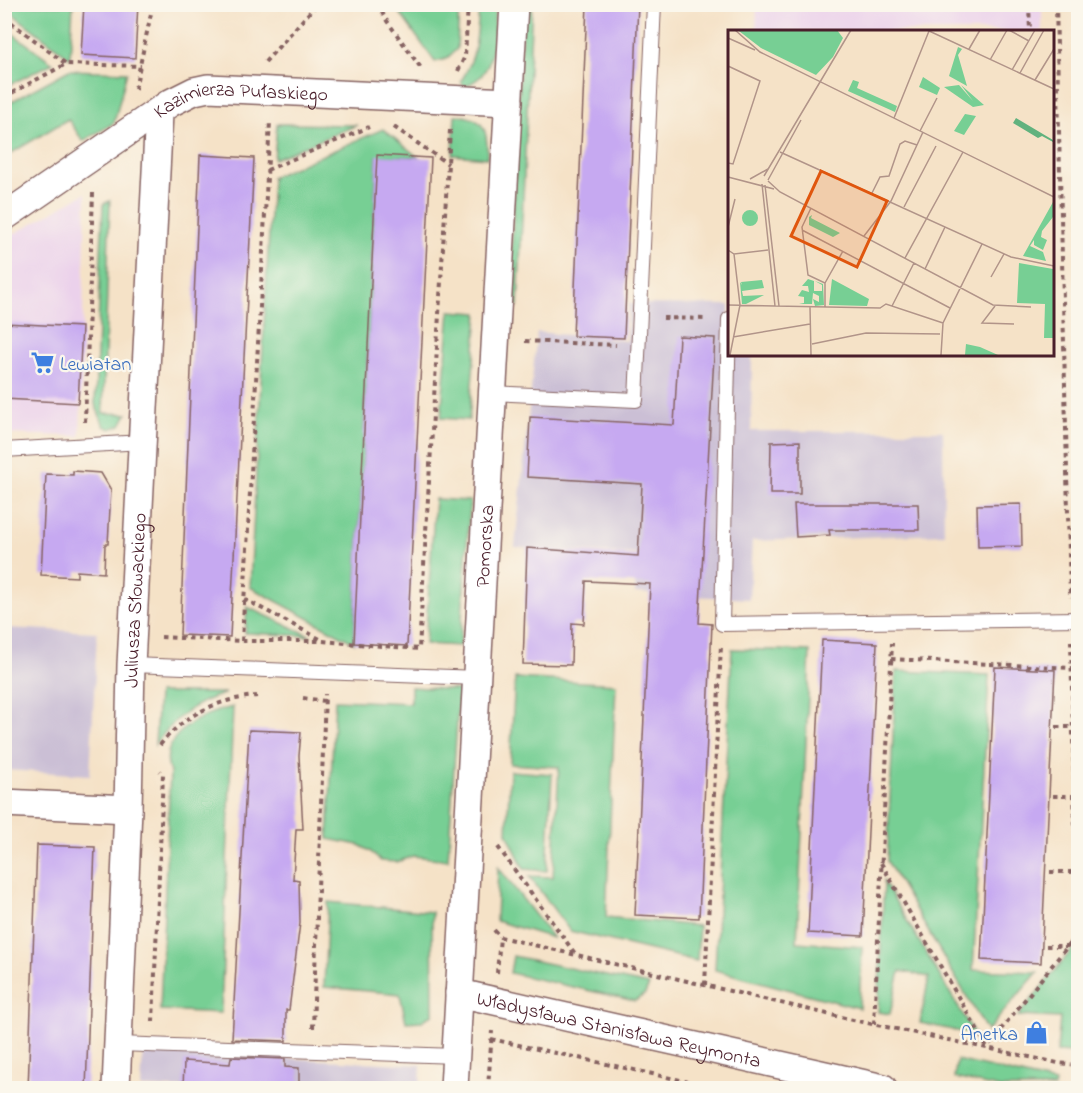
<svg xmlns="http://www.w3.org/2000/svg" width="1083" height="1093" font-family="'Indie Flower',sans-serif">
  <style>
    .built { fill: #ebd1eb }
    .industrial { fill: #cbbfd5 }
    .green { fill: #77cf94; stroke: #607760; stroke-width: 1.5 }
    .building { fill: #c6a9f1 }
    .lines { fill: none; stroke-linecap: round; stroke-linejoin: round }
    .lane-casing { stroke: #866362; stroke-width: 16 }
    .street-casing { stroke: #866362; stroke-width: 30 }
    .path { stroke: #866362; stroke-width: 4; stroke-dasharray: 4.5 4.5; stroke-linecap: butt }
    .lane { stroke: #fff; stroke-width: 14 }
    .street { stroke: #fff; stroke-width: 27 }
    .labels { text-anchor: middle; stroke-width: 4.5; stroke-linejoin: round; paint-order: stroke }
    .street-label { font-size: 20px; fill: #4a1f2b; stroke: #fbf7ec }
    .shop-label { font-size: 20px; fill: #366cbe; stroke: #fbf7ec; text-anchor: start }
    .inset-road { fill: none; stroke: #b19489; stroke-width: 1.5 }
    .view { fill: #e0560e; fill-opacity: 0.15; stroke: #e0560e; stroke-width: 3 }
    .inset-edge { fill: none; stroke: #4a1f2b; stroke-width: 3 }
  </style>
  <rect width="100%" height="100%" fill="#fbf7ec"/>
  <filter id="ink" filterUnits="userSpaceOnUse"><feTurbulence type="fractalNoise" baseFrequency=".0167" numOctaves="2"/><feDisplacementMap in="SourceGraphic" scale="12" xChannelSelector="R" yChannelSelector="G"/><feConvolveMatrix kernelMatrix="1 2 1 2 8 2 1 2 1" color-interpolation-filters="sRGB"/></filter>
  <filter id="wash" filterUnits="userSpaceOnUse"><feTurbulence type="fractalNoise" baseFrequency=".008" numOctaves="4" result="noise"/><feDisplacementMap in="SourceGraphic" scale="24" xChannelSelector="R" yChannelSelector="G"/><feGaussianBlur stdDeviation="1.35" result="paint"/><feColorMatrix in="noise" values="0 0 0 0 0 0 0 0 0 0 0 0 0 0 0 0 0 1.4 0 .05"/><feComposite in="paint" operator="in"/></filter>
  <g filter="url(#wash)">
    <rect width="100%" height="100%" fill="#f5e2c7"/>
    <!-- built -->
    <path class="built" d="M757,5H1042V31H756Z
      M86,193L80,436L5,434V239Z"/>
    <!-- industrial -->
    <path class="industrial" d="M629,304L729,305V354H752L751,431H943L944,534L752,541L749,599L635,593L637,554L515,547L537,332L627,341Z
      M4,628L97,632L90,775L5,770Z
      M143,1051L421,1065L420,1088H141Z"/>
    <!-- green -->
    <path class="green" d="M4,5H73L70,58L5,8Z
      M394,5H459L457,49L446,59L435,62Z
      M479,5H495C494,27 496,59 481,76C476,81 470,84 464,87L461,81C478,55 477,34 479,5Z
      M523,5H532L518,306L509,305Z
      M5,28L53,63L5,87Z
      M69,70L127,72L114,123L83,141L68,119L5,157V105Z
      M455,115C486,117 488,131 487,158L453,155Z
      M277,124L357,125L274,159Z
      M383,129L418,157L377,156L354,643L250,587L272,177Z
      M110,201L103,413L127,414L121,425L111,429L104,426L95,404L103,204Z
      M450,311L478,313L469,420L441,418Z
      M435,499L470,501L460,646L425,644Z
      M247,607L311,636L245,633Z
      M732,649L810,651L797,942L862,947L859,1008L715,970Z
      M896,671L989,675L973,970L1038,972L987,1031L887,861Z
      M515,678L616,684L606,917L699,926L697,961L570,931L529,876L553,877L559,767L510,764Z
      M411,687L459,690L448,860L413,856L397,862L381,861L370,851L359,845L328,839L335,700L411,703Z
      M158,693H226C192,704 176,716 155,745Z
      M233,707L221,1013L160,1010L170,773C156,735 203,713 233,707Z
      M510,771L552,774L547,871L524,869L507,833Z
      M498,867L553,938L496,921Z
      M884,882L975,1035L920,1023L929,977L900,971L890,1014L878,1012Z
      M328,902L432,912L433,1014L422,1021L406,1022L400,994L324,987Z
      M1074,947V1053L1057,1052L1060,1018L1018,1016Z
      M513,956L649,985L645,994L635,1001L510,973Z
      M957,1060L1055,1083L1054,1088H1001L954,1078Z"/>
    <g id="blocks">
      <!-- building -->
      <path class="building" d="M84,4H138L135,58L81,55Z
        M587,4H638L624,338L573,336Z
        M200,155L254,158L230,637L180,635Z
        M377,155L431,158L407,646L354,643Z
        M4,323L82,327L78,403L4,399Z
        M679,336L715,338L699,623L712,624L699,918L635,915L650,584L586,581L584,624L572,623L571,665L523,664L527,548L638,556L642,484L527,477L530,417L674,425Z
        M800,441V494H770L771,442Z
        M73,471L101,473L111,490L108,544H105L104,573L77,571V577L41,575L46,474L73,475Z
        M794,504H918L919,530H829L830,535L796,537Z
        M1021,504L1022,546L978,547L977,505Z
        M822,640L877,643L863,936L808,933Z
        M995,667L1055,670L1041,963L981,960Z
        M249,730L301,732L299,756L303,829H296L293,879L299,880L300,923L289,1010H286V1041L232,1039Z
        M37,845L95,847L86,1089H28Z
        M231,1057L285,1059V1067L299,1068V1089H183L184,1061L230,1064Z"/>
    </g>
  </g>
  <g filter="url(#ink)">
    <use href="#blocks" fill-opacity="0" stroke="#866362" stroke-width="1.5"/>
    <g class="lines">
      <defs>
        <path id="lane" d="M729,319L722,624L1078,619
          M493,393L636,400L654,4
          M4,450L143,442
          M131,665L478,678
          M119,1044L455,1056"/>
        <g id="street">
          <path id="s1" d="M4,217L170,103L194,91L208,88L509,102"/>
          <path d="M4,803L128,809"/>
          <path id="s2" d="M459,993L883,1088"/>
          <path id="s3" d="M116,1088L128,809L131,665L159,113"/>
          <path id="s4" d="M454,1088L514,4"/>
        </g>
      </defs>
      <!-- lane casing -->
      <use href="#lane" class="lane-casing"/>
      <!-- street casing -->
      <use href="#street" class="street-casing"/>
      <!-- path -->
      <path class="path" d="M377,4L387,21L421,68
        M1029,4L1030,32
        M1056,4L1070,598
        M4,17L66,64
        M265,62L317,4
        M458,71L465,56L468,4
        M135,89L153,4
        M4,97L66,64L141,66
        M394,127L448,164
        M267,170L369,127
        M663,318L707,319
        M525,341L616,345
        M85,422L93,193
        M244,599L320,639
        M161,637L242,641H322L419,649L450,130
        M242,641L270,121
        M1071,641L1078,970
        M891,659L1072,668
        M303,698L325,701
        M1056,727H1073
        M160,745C185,714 218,699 257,696
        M1053,796H1075
        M498,847L576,955
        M881,863L987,1047L1078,933
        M1050,872H1077
        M494,930L500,937L853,1020L1058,1063L1078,1065
        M1046,946H1078
        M497,973L500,937
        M705,985L721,645
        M153,1022L163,774L160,771
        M874,1024L892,643
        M313,1028L325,694
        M491,1039L717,1088
        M488,1088L492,1031"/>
      <!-- lane -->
      <use href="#lane" class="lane"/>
      <!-- street -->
      <use href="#street" class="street"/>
    </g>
  </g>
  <!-- icons -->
  <defs>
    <symbol id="supermarket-bare" viewBox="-9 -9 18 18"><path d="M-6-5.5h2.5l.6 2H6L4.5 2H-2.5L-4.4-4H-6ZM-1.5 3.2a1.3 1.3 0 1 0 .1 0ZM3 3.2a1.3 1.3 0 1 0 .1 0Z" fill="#3f7fe0" stroke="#fbf7ec" stroke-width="2.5" paint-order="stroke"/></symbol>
    <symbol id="shop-bare" viewBox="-9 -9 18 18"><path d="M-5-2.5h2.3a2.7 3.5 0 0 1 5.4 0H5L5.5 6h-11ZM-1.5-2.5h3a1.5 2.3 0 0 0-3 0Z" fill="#3f7fe0" stroke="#fbf7ec" stroke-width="2.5" paint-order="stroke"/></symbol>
  </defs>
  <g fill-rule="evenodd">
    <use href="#supermarket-bare" x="26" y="346" width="33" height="33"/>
    <use href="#shop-bare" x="1020" y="1016" width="33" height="33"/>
  </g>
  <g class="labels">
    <!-- street labels -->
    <g class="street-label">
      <text dy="7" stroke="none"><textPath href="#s1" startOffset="273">Kazimierza Pułaskiego</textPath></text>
      <text dy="7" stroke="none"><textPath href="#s4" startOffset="543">Pomorska</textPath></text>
      <text dy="7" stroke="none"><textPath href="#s3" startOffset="488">Juliusza Słowackiego</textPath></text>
      <text dy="7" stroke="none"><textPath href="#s2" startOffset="164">Władysława Stanisława Reymonta</textPath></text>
    </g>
    <!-- shop labels -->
    <g class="shop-label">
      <text x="60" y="370">Lewiatan</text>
      <text x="1018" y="1040" text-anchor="end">Anetka</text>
    </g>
  </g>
  <!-- overview -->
  <g transform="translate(728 30)">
    <rect width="326" height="326" fill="#f5e2c7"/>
    <path d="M11,0H109L115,8L105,27L88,45L33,18L11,1L30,18L88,46L30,18L11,1ZM230,17L234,19L230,25L239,56L221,46ZM195,47L212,58L209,65L191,57ZM125,50L131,52L129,58L169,76L167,82L120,61ZM231,55L245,71L233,55L256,75L245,77L216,57ZM237,84L248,86L236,105L226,101ZM325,172V187L314,201L313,207L319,210L315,220L306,215V210L302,216L315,222L318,231L295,226ZM14 188a8 8 0 1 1 16 0a8 8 0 1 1-16 0ZM84,185L83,188L112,203L105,207L81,195V187ZM291,233L325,239V308H316L317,274L289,273ZM80,249L86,251V261H94V255L87,251L95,254L96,275L87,276L85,269L91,272V266L85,263L84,274H71L76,273V267L70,266L74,260L81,262L80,256H74ZM104,249L141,269L139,276L101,275ZM34,250L36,258L14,261L15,266L36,265L18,274H14L12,252L14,255L13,252ZM238,314L252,317L270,325H237Z" fill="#77cf94"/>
    <path d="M288,88L325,110V112L314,106L310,108L285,93Z" fill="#61b27e"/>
    <path class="inset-road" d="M7,0L32,22L326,167M199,0L326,59M281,0L301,11M0,8L27,20M241,19L252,0M262,30L279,0M0,36L32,51L5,134L0,133M284,40L307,0M292,43L316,0M307,50L326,19M166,88L201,1M192,101L209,68M52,122L283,227L326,236M36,146L123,0M0,147L46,159M22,149L40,139M40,150L73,90M40,151L52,162L265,275L303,277M34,154L47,276M37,155L51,276M144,163L152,147L161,146L172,114L177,111L189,115M176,177L208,116M83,178L74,197L80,245L97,253V277M0,197L7,169M74,200L222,278M136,206L163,171L195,102M0,220L6,224L40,220M177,228L235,122M197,239L217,197M263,247L276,224M97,253L115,221M0,275L152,278L158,274L215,293M164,276L186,233M267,276L254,293L286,294M82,277L83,325M5,307L82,294M84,314L138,303L212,304M2,325L12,275L6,224M213,325L215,293L254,214"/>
    <path class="view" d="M93,141L159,171L129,237L63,206Z"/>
    <rect width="326" height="326" class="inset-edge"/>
  </g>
  <!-- margin -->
  <rect width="1083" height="1093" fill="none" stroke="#fbf7ec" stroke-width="24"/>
</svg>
